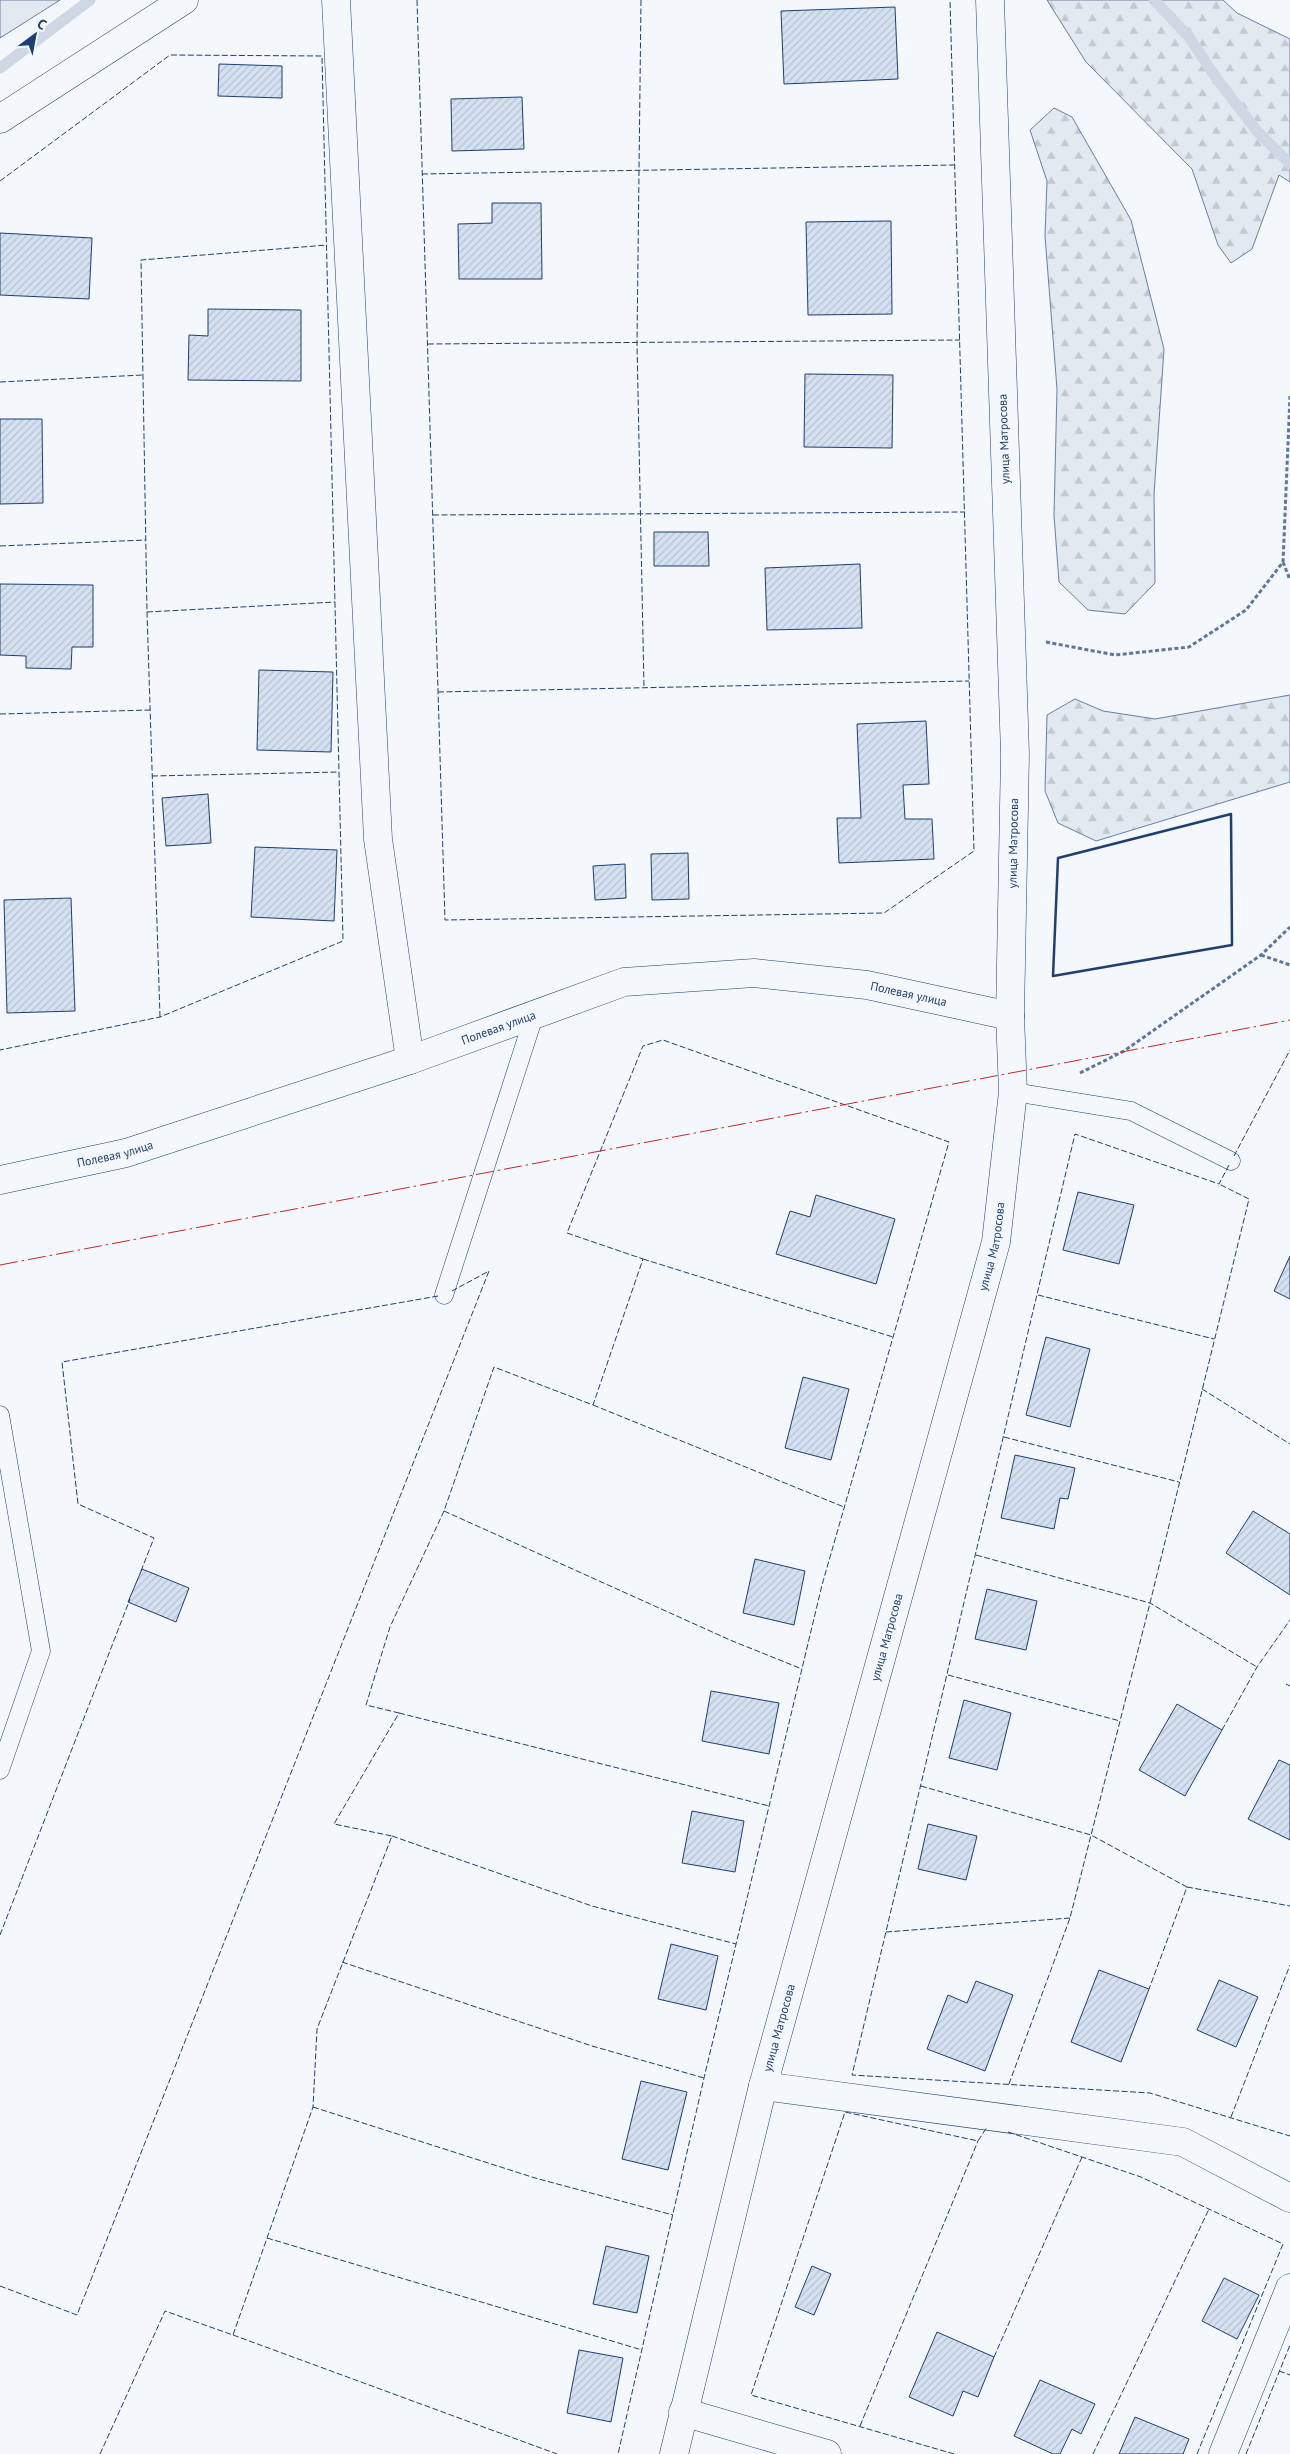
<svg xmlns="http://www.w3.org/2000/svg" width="1290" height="2454" font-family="'PT Sans',sans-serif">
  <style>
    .green { fill: #e3e9f0; stroke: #687fa3 }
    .forest { fill: url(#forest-firs); stroke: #687fa3 }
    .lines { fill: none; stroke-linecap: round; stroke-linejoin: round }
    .stream { stroke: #cfd7e4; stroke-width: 11 }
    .building { fill: url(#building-hatch); stroke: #1d3f73 }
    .service-casing { stroke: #1d3f73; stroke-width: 19 }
    .minor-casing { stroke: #1d3f73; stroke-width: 29 }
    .path { stroke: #5e769c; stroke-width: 3; stroke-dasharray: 4 2.5; stroke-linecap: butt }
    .service { stroke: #f4f7fb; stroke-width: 18 }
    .minor { stroke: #f4f7fb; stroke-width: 28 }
    .fence { stroke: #1d3f73; stroke-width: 1; stroke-dasharray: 6 2.5; stroke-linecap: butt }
    .wall { stroke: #1d3f73; stroke-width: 2.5 }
    .power { stroke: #c62828; stroke-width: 1; stroke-dasharray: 18 4 2.5 4; stroke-linecap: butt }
    .labels { text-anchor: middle; stroke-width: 4; stroke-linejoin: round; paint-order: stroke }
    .street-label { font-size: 12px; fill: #1d3f73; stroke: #f4f7fb }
  </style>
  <defs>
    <pattern id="forest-firs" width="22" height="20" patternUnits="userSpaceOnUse" patternTransform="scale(1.25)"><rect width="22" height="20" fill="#e3e9f0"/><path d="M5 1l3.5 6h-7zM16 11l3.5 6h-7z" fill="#c2c9d1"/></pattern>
    <pattern id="building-hatch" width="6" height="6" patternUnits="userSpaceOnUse" patternTransform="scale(1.25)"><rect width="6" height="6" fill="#d5e0f0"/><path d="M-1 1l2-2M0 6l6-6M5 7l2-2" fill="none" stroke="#b6c1d1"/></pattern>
  </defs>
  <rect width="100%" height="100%" fill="#f4f7fb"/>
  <!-- green -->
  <path class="green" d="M0,0H60L0,38Z"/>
  <!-- forest -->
  <path class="forest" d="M1047,0H1223L1237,13L1290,39V182L1279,175L1252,249L1231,263L1218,245L1192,169L1086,62Z
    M1054,108L1072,117L1131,220L1164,349L1154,494L1155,583L1125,614L1088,610L1059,582L1054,515L1057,389L1045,236L1047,181L1030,130Z
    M1290,695V782L1096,841L1058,823L1045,791L1047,715L1075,699L1103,711L1155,719Z"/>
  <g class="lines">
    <!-- stream -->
    <path class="stream" d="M1154,0L1189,37L1217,79L1257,131L1290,164
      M0,68L90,0"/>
  </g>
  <!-- building -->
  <path class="building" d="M895,7L898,79L784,84L781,11Z
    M219,64L282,66V98L218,96Z
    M522,97L524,149L452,151L451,99Z
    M492,203H541L542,279H459L458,224L492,223Z
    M891,221L892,314L808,315L806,222Z
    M0,233L92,238L89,299L0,295Z
    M208,309L301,310V381L188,380L189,335L208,336Z
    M805,374L893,375L892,448L804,447Z
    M0,419H42L43,503L0,504Z
    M654,532H708L709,566H654Z
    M860,564L862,628L767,630L765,568Z
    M0,584L93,585V647H72L71,669L26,668V656L0,655Z
    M259,670L333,672L331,752L257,750Z
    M926,721L929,784L903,785L905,819H932L934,859L839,863L837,818H861L857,724Z
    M208,794L211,843L166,846L162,798Z
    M255,847L337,850L334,921L251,917Z
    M688,853L689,899L652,900L651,854Z
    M625,864L626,898L595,900L593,866Z
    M71,898L75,1011L7,1013L4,900Z
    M1078,1192L1134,1205L1119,1264L1063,1250Z
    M816,1195L895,1219L876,1284L776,1254L790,1211L810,1217Z
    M1290,1256V1299L1274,1291Z
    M1046,1337L1090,1349L1070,1427L1026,1415Z
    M803,1377L849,1389L831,1460L785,1448Z
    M1015,1455L1075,1468L1068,1499L1060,1498L1054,1529L1001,1518Z
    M1253,1511L1290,1534V1595L1226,1553Z
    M755,1559L805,1571L794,1625L743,1613Z
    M142,1569L189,1588L176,1622L128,1602Z
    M987,1589L1037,1601L1026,1650L975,1639Z
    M711,1691L779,1703L769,1754L702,1741Z
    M964,1700L1011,1713L997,1770L949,1758Z
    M1177,1704L1222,1730L1185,1796L1139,1770Z
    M1279,1760L1290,1765V1840L1248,1819Z
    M692,1811L744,1821L735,1872L682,1863Z
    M928,1824L977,1836L966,1880L918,1869Z
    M671,1944L718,1956L706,2010L658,1999Z
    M1099,1970L1149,1989L1121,2062L1071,2042Z
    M1219,1980L1258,1997L1236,2047L1197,2030Z
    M976,1981L1013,1995L985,2071L927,2049L948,1995L967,2003Z
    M641,2081L687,2092L668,2170L622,2159Z
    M606,2246L649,2256L637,2313L593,2304Z
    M812,2266L831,2274L814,2315L795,2307Z
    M1224,2278L1259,2295L1237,2339L1202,2321Z
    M937,2332L994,2357L978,2397L963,2391L953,2416L909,2397Z
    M579,2350L623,2358L611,2422L567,2413Z
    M1040,2380L1095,2404L1081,2434L1072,2429L1060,2454H1053L1014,2436Z
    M1135,2417L1189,2439L1183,2454H1119Z"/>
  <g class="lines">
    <defs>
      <path id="service" d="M1013,1092L1131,1111L1231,1161
        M444,1295L535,1013
        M0,1415L41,1651L0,1770"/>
      <g id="minor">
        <path d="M336,0L378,839L410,1060"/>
        <path d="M0,119L184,0"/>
        <path id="s1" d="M0,1180L126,1153L410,1060L624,982L754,973L867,985L1010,1016"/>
        <path d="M763,2086L1183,2142L1290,2198"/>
        <path d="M683,2412L827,2454"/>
        <path id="s2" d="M674,2454L763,2086L996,1242L1013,1092L1010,1016L1015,754L990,0"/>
        <path d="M1223,2454L1290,2288"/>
      </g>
    </defs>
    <!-- service casing -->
    <use href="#service" class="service-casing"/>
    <!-- minor casing -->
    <use href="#minor" class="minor-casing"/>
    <!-- path -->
    <path class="path" d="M1283,562L1290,580
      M1046,642L1115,655L1189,647L1246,610L1283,562L1290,396
      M1261,955L1290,965
      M1080,1073L1124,1051L1261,955L1290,927"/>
    <!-- service -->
    <use href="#service" class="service"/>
    <!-- minor -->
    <use href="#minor" class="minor"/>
    <!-- fence -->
    <path class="fence" d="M417,0L445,920L884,913L974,851L950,0
      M641,0L637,343L644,688
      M422,174L954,165
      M0,181L170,55L322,56L343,941L160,1017L0,1050
      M428,344L960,340
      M0,382L143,375
      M433,515L965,512
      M0,546L146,540
      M147,612L335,602
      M438,692L969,681
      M0,714L150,710
      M152,776L339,772
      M160,1017L147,612L141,260L327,245
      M1234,1156L1290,1050
      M1229,1165L1219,1184L1075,1134L852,2075L1150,2093L1290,2136
      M643,1259L893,1337
      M1038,1295L1214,1339
      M1202,1389L1290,1444
      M593,1405L844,1507
      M1004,1437L1179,1482
      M444,1511L730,1640L802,1669
      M976,1555L1150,1603L1257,1667
      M141,1571L154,1538L78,1504L62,1362L438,1296
      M948,1675L1120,1721
      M1286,1684L1290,1686
      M399,1713L769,1806
      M1222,1730L1257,1667L1290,1620
      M921,1786L1091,1835L1187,1887L1149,1989
      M392,1836L592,1906L736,1944
      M1187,1887L1290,1906
      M886,1932L1070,1918
      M0,1935L130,1599
      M342,1962L592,2046L704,2078
      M1009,2084L1070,1918L1150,1603L1249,1199L1219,1184
      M313,2107L535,2178L673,2215
      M1231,2117L1290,1965
      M1008,2132L1141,2177L1283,2244L1197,2454
      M267,2238L642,2350
      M0,2286L77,2315L489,1271L452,1291
      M233,2335L557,2454
      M994,2357L1082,2157
      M1279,2371L1290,2375
      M860,2426L978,2141
      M100,2454L165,2311L233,2335L313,2107L317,2029L392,1836L334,1824L399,1713L366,1705L390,1627L444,1511L494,1367L593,1405L643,1259L567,1233L643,1046L663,1040L949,1142L822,1585L704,2078L618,2454
      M954,2454L751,2395L845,2112L978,2141L987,2127
      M1093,2454L1209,2209
      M1246,2454L1290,2345"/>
    <!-- wall -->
    <path class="wall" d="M1231,814L1232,945L1053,976L1058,858Z"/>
    <!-- power -->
    <path class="power" d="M0,1265L1290,1020"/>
  </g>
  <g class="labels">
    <!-- street labels -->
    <g class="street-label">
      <text transform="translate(1004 439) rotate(-92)" y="4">улица Матросова</text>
      <text dy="4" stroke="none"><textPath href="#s2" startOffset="1654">улица Матросова</textPath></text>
      <text dy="4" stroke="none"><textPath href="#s1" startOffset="942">Полевая улица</textPath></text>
      <text dy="4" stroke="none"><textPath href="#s1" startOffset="522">Полевая улица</textPath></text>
      <text dy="4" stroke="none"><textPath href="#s1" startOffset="118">Полевая улица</textPath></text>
      <text dy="4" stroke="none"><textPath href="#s2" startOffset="1249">улица Матросова</textPath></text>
      <text dy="4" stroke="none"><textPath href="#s2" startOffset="844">улица Матросова</textPath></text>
      <text dy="4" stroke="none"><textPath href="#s2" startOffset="439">улица Матросова</textPath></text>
    </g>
  </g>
  <!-- north arrow -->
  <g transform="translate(35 35) rotate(32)" stroke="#f4f7fb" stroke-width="4" paint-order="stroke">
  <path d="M0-4L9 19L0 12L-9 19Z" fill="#1d3f73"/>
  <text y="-8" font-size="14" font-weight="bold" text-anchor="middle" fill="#1d3f73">С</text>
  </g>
</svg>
